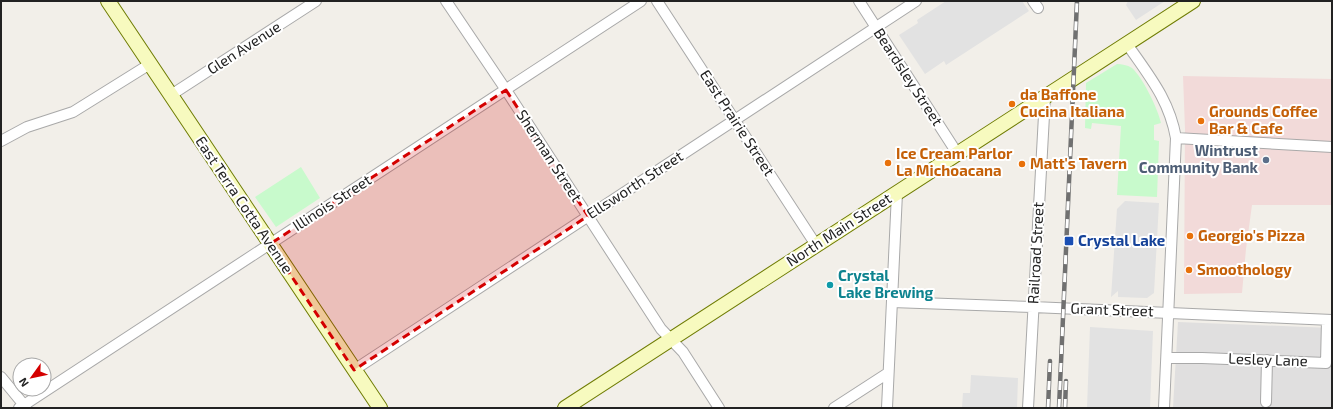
<svg xmlns="http://www.w3.org/2000/svg" width="1333" height="409" font-family="'Exo 2',sans-serif">
  <style>
    .residential { fill: #e0dfdf }
    .commercial { fill: #f2dad9 }
    .park { fill: #c8facc }
    .parking { fill: #e2e2e2 }
    .lines { fill: none; stroke-linecap: round; stroke-linejoin: round }
    .street-casing { stroke: #a9a9a9; stroke-width: 12 }
    .secondary-casing { stroke: #707d05; stroke-width: 16 }
    .street { stroke: #fff; stroke-width: 10 }
    .secondary { stroke: #f7fabf; stroke-width: 14 }
    .rail-casing { stroke: #707070; stroke-width: 4.5 }
    .rail { stroke: #fff; stroke-width: 3; stroke-dasharray: 9; stroke-linecap: butt }
    .marked { fill: #d40000; fill-opacity: 0.2; stroke: #d40000; stroke-width: 3; stroke-dasharray: 8 5; stroke-linejoin: round }
    .food-dot { fill: #e8710a; stroke: #fff; stroke-width: 1.5 }
    .service-dot { fill: #5c6f8a; stroke: #fff; stroke-width: 1.5 }
    .transit-dot { fill: #1a4fb4; stroke: #fff; stroke-width: 1.5 }
    .culture-dot { fill: #0f9aa8; stroke: #fff; stroke-width: 1.5 }
    .labels { text-anchor: middle; stroke-width: 4; stroke-linejoin: round; paint-order: stroke }
    .street-label { font-size: 15px; fill: #222; stroke: #fff }
    .food-label { font-size: 15px; font-weight: bold; fill: #c56008; stroke: #fff; text-anchor: start }
    .service-label { font-size: 15px; font-weight: bold; fill: #4e5e75; stroke: #fff; text-anchor: end }
    .transit-label { font-size: 15px; font-weight: bold; fill: #164399; stroke: #fff; text-anchor: start }
    .culture-label { font-size: 15px; font-weight: bold; fill: #0d838f; stroke: #fff; text-anchor: start }
  </style>
  <rect width="100%" height="100%" fill="#f2efe9"/>
  <!-- residential -->
  <path class="residential" d="M1178,322L1332,328V408H1173Z"/>
  <!-- commercial -->
  <path class="commercial" d="M1183,76L1332,79V205H1252L1246,249L1242,293L1184,294L1185,129Z"/>
  <!-- park -->
  <path class="park" d="M1117,64C1122,64 1127,65 1132,68C1143,78 1158,109 1161,123L1154,125V140L1159,141L1157,197L1117,195L1121,126L1092,123L1091,129L1085,128L1086,83Z
    M301,167L320,198L276,227L255,197Z"/>
  <!-- parking -->
  <path class="parking" d="M946,1H1022L1029,11L946,65L944,61L925,74L899,35L918,23L917,20Z
    M1128,1H1165L1136,20L1126,5Z
    M1125,201L1159,203L1154,293L1147,298L1118,297V291L1111,297L1117,209Z
    M1090,327L1153,331L1150,408H1087Z
    M971,375L1018,378L1017,408H962L963,393H970Z"/>
  <g class="lines">
    <defs>
      <path id="street" d="M446,1L506,90L661,329L683,352L719,408
        M657,1L816,245
        M859,1L957,153
        M1033,1L1038,8
        M1127,44C1149,76 1169,99 1176,138L1164,408
        M171,95L316,1
        M1176,138L1332,147
        M1,141L27,127L73,112L150,64
        M892,302L1033,307L1332,320
        M1167,358H1202L1326,363L1327,320
        M354,370L916,1
        M1,377L24,405L19,408
        M1266,402L1267,360
        M26,408L24,405L641,1
        M834,408L888,373
        M887,408L897,193
        M1028,408L1045,97"/>
      <path id="secondary" d="M108,1L380,408
        M565,408L1193,1"/>
    </defs>
    <!-- street casing -->
    <use href="#street" class="street-casing"/>
    <!-- secondary casing -->
    <use href="#secondary" class="secondary-casing"/>
    <!-- street -->
    <use href="#street" class="street"/>
    <!-- secondary -->
    <use href="#secondary" class="secondary"/>
    <defs>
      <path id="rail" d="M1048,408L1050,361
        M1059,408L1077,1
        M1065,408L1066,381"/>
    </defs>
    <!-- rail casing -->
    <use href="#rail" class="rail-casing"/>
    <!-- rail -->
    <use href="#rail" class="rail"/>
  </g>
  <!-- marked area -->
  <path class="marked" d="M506,90L588,216L354,370L270,244Z"/>
  <!-- markers -->
  <g class="food-dot">
    <circle cx="1012" cy="104" r="4"/>
    <circle cx="1201" cy="121" r="4"/>
    <circle cx="888" cy="163" r="4"/>
    <circle cx="1022" cy="164" r="4"/>
    <circle cx="1190" cy="236" r="4"/>
    <circle cx="1189" cy="270" r="4"/>
  </g>
  <circle class="service-dot" cx="1266" cy="160" r="4"/>
  <rect class="transit-dot" x="1064" y="236" width="10" height="10" rx="2"/>
  <circle class="culture-dot" cx="830" cy="285" r="4"/>
  <g class="labels">
    <!-- street labels -->
    <g class="street-label">
      <text transform="translate(244 48) rotate(-33)" y="5">Glen Avenue</text>
      <text transform="translate(908 77) rotate(57)" y="5">Beardsley Street</text>
      <text transform="translate(737 123) rotate(57)" y="5">East Prairie Street</text>
      <text transform="translate(549 156) rotate(57)" y="5">Sherman Street</text>
      <text transform="translate(635 185) rotate(-33)" y="5">Ellsworth Street</text>
      <text transform="translate(332 203) rotate(-33)" y="5">Illinois Street</text>
      <text transform="translate(244 205) rotate(56)" y="5">East Terra Cotta Avenue</text>
      <text transform="translate(839 230) rotate(-33)" y="5">North Main Street</text>
      <text transform="translate(1036 253) rotate(-87)" y="5">Railroad Street</text>
      <text transform="translate(1112 310) rotate(2)" y="5">Grant Street</text>
      <text transform="translate(1268 360) rotate(2)" y="5">Lesley Lane</text>
    </g>
    <!-- food labels -->
    <g class="food-label">
      <text x="1020" y="100">da Baffone<tspan x="1020" dy="17">Cucina Italiana</tspan></text>
      <text x="1209" y="117">Grounds Coffee<tspan x="1209" dy="17">Bar &amp; Cafe</tspan></text>
      <text x="896" y="159">Ice Cream Parlor<tspan x="896" dy="17">La Michoacana</tspan></text>
      <text x="1030" y="169">Matt's Tavern</text>
      <text x="1198" y="241">Georgio's Pizza</text>
      <text x="1197" y="275">Smoothology</text>
    </g>
    <!-- service labels -->
    <g class="service-label">
      <text x="1258" y="156">Wintrust<tspan x="1258" dy="17">Community Bank</tspan></text>
    </g>
    <!-- transit labels -->
    <g class="transit-label">
      <text x="1078" y="246">Crystal Lake</text>
    </g>
    <!-- culture labels -->
    <g class="culture-label">
      <text x="838" y="281">Crystal<tspan x="838" dy="17">Lake Brewing</tspan></text>
    </g>
  </g>
  <!-- border -->
  <rect width="1333" height="409" fill="none" stroke="#222222" stroke-width="4"/>
  <!-- north arrow -->
  <g transform="translate(32 377) rotate(237)"><circle r="19" fill="#ffffff" stroke="#a7a7a7"/>
  <path d="M0-3L7 15L0 10L-7 15Z" fill="#d40000"/>
  <text y="-6" font-size="11" font-weight="bold" text-anchor="middle" fill="#222222">N</text>
  </g>
</svg>
